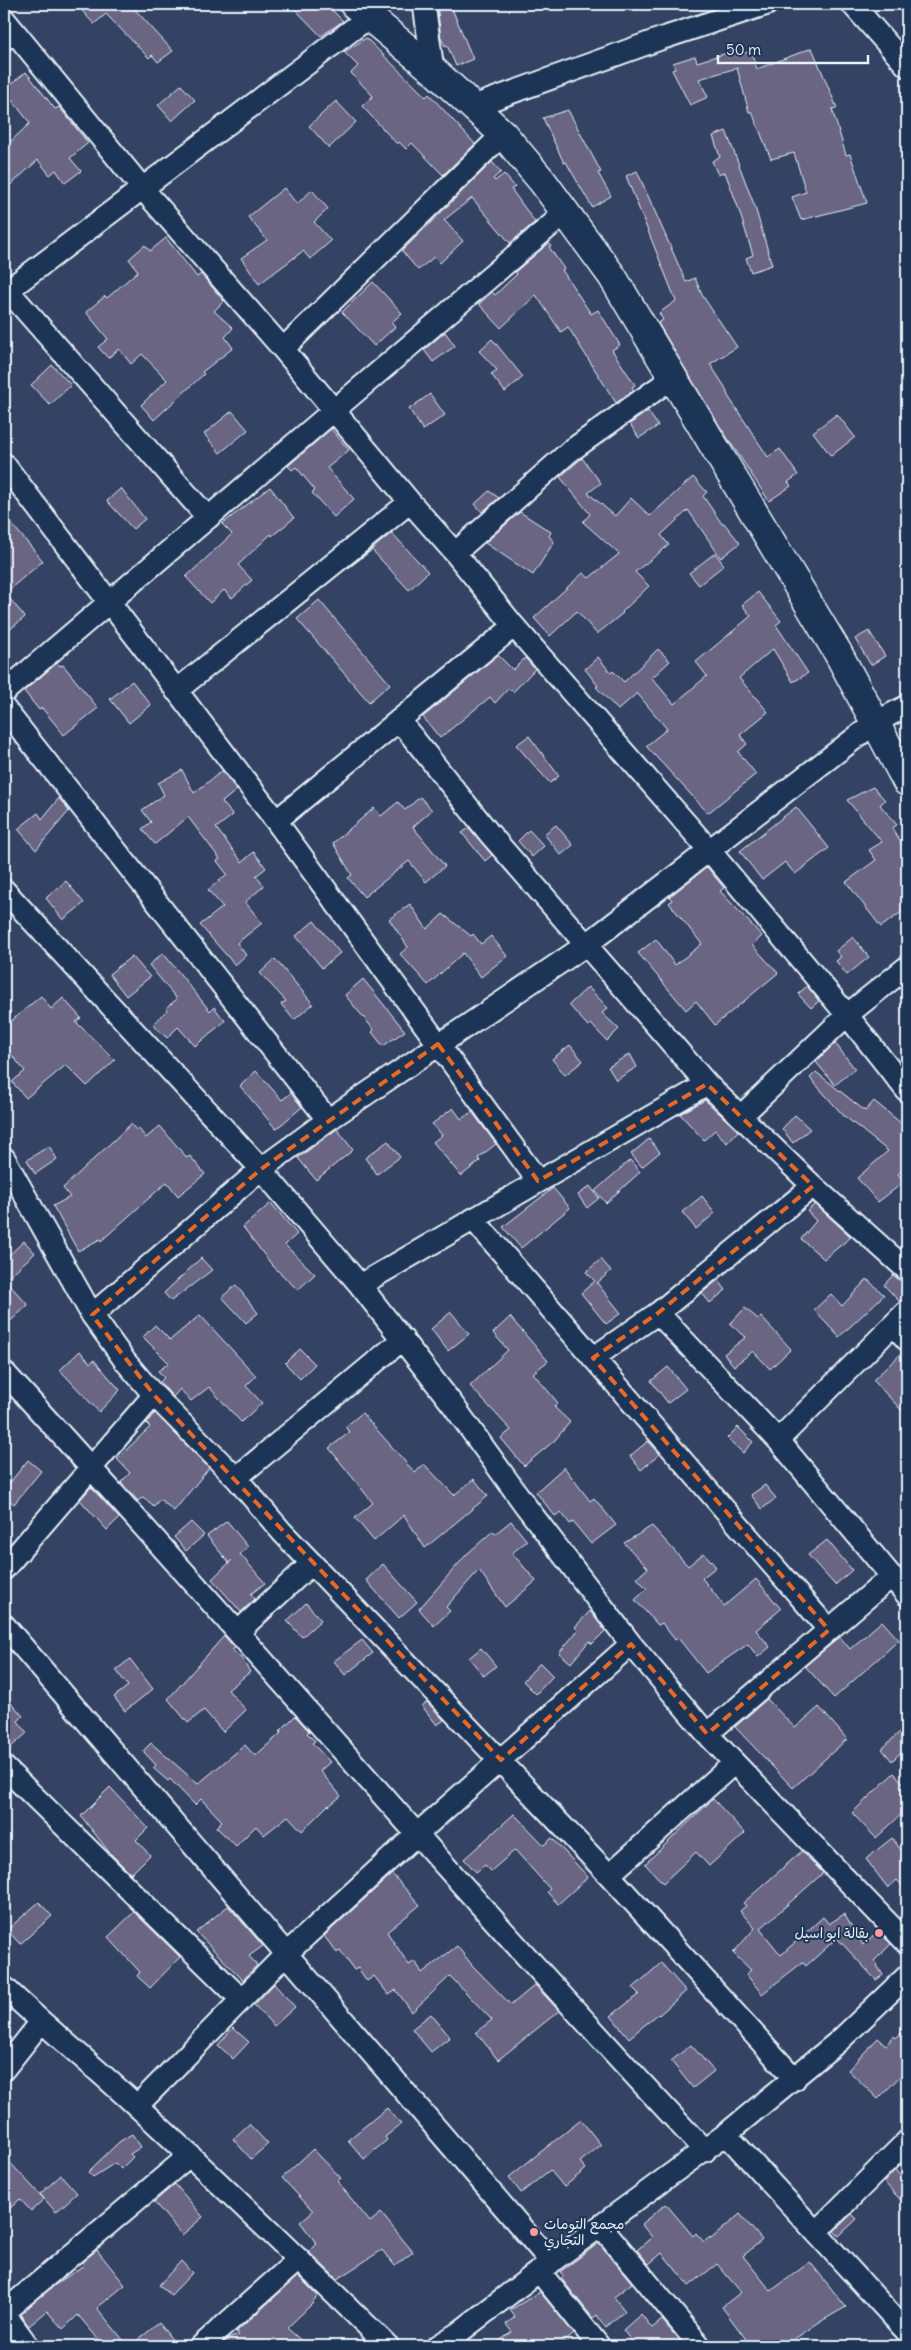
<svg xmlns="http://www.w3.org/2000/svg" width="911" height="2350" font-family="Delius,'Playpen Sans Arabic',sans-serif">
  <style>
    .building { fill: #696583; stroke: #e8f1f8 }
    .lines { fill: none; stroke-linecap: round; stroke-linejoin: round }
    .lane-casing { stroke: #e8f1f8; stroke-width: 15 }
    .street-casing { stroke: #e8f1f8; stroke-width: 25 }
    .secondary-casing { stroke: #e8f1f8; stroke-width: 31 }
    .lane { stroke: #1d3557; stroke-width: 11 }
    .street { stroke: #1d3557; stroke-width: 21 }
    .secondary { stroke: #1d3557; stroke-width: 28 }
    .marked { fill: none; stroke: #e86824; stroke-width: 4; stroke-dasharray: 10 6; stroke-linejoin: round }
    .poi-dot { fill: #ff9aa2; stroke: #1d3557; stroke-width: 2 }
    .labels { text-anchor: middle; stroke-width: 4; stroke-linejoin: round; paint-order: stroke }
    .poi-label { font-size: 14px; fill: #e8f1f8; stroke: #1d3557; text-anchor: end }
  </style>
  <rect width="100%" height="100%" fill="#344364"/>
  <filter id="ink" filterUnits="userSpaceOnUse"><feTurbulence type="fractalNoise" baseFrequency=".02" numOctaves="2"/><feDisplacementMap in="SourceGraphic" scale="10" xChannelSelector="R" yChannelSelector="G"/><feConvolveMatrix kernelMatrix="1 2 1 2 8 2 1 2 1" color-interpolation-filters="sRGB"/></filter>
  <g filter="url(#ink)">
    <!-- building -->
    <path class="building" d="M76,4H130L173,51L158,62L152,55L149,58L106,14L94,24Z
      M290,4H326L343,21L321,36Z
      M437,4H450L473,59L456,66L447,45L445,46L441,38Z
      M366,38L426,97L429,94L475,144L443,175L412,143L406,149L399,142L397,144L362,106L373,96L351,73L358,66L344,52Z
      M812,48L837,108L832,109L846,155L850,154L867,203L801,220L792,197L806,192L794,153L771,159L752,112H749L737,68L699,79L708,97L690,105L672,70L675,69L673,63L695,56L697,62L737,50L739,55L751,51L757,69Z
      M26,72L55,109L59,107L88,143L70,158L81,171L65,183L56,170L50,175L38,160L4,191V148L30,123L4,90Z
      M181,85L195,100L172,121L158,105Z
      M336,101L356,122L329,148L309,126Z
      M568,110L601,172L598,173L611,196L592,207L566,162L564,163L543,118Z
      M726,131L755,207L772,265L751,272L746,258L753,255L738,207L725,172L718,175L712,161L720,157L713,136Z
      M492,162L501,172L493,179L495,181L504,174L515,187L511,189L535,222L510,243L472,198L444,220L463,241L440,263L434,257L418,270L402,251Z
      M637,171L686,282L695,278L702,295L737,347L710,364L725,387L728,396L768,457L780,449L798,475L788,482L791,486L769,501L719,425L658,323L663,320L659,313L676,301L626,176Z
      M284,188L297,204L312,190L328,209L314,222L331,241L310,259L303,251L259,284L241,258L267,240L248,217Z
      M166,238L197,277L201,274L224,301L214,311L233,328L225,337L233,348L202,372L204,374L154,420L141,405L167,380L142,354L131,364L119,349L108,358L98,347L108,339L86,312L105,296L107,298L138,271L129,259L145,245L150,251Z
      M549,243L551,246L549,247L564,269L562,270L591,314L598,310L620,345L612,350L635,385L632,387L634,390L616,403L568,327L561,332L536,295L501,328L479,304L492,292L495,295L517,274L515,272Z
      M373,282L402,313L391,323L395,327L374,346L342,312Z
      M445,332L455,346L433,362L424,350Z
      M492,339L523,377L505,392L491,374L497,370L479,351Z
      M52,365L71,385L50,405L31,385Z
      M430,394L445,415L423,430L409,409Z
      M232,411L248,430L220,453L204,434Z
      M648,411L658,426L639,438L630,424Z
      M837,414L855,437L831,456L813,432Z
      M331,429L349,450L327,468L354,499L334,517L312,493L315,490L296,467L292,470L288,466Z
      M582,458L601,483L588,493L615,516L631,498L650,516L693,477L707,492L703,496L722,524L724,523L740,543L721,558L688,510L661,535L669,545L635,572L649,586L622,612L623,613L597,634L577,611L550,636L534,618L583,573L589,578L619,554L583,522L590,514L560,477Z
      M270,487L294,518L272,536L271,534L238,565L252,580L232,598L224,590L210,603L186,577L232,534L222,524Z
      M121,488L145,519L133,529L107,501Z
      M489,491L499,498L482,512L475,504Z
      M520,512L551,532L549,536L554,542L533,575L485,543Z
      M4,515L43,561L5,593L25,617L4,634Z
      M392,533L428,572L409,590L372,550L347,569Z
      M715,553L724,565L699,585L689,573Z
      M758,592L781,621L776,625L808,673L793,682L773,649L739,678L768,712L740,735L747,744L738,752L756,774L708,813L646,746L667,729L637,693L618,710L596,687L598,686L585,669L598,657L611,673L613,671L624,682L658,649L670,661L652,678L674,704L707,676L696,662L751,616L742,605Z
      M319,600L390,684L369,702L297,619Z
      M869,631L885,656L871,665L855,639Z
      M498,655L513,670L525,658L535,669L513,692L509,688L495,703L490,697L440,738L423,717Z
      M57,663L60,666L63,665L98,708L64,735L42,708L39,710L24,691Z
      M132,681L151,705L129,723L110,699Z
      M529,736L559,776L550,783L516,745Z
      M182,770L194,793L222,771L237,790L222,802L233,815L216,828L242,862L254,852L266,868L256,876L264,886L245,902L262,923L237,943L246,955L235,965L200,925L223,907L208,890L227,874L217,861L220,859L188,817L155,844L142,829L151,822L142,810L164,795L158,783Z
      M873,787L885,800L880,805L897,825L892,828L907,853V908L881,927L846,882L876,860L869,850L882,842L847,800Z
      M420,797L432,810L413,827L445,866L426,882L409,861L364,897L348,878L352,875L333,843L374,808L381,816L398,802L405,810Z
      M59,798L69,811L36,850L18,829L38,813L42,819Z
      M796,807L829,848L795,874L785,862L762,880L740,851Z
      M556,825L573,845L561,855L544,834Z
      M469,828L492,855L485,861L462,833Z
      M529,830L544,846L532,857L518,841Z
      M707,867L724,888L720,891L762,936L752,945L778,973L715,1025L696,1001L686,1010L638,953L656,939L675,965L702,944L669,903L672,900L669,897Z
      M66,881L84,903L63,920L46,898Z
      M410,904L427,929L443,914L471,936L473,934L481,944L491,936L507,956L481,977L463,953L428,985L400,954L408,947L389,919Z
      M314,921L340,953L322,968L296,936Z
      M853,937L869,957L847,975L836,961L841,957L836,951Z
      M163,953L210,1011L214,1007L225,1021L195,1046L178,1027L167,1038L153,1025L167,1010L166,1008L177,999L149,965Z
      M132,956L150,977L126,996L109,974Z
      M275,959L313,1004L294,1020L281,1004L286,1001L260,973Z
      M363,979L405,1031L383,1046L372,1032L374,1030L345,995Z
      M807,986L819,1001L811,1008L798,994Z
      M588,987L608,1008L602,1013L619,1029L607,1041L591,1024L588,1026L569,1005Z
      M41,996L51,1009L63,998L81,1018L76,1022L115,1060L87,1086L66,1065L26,1098L12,1082L25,1071L4,1046V1027Z
      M835,1043L855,1069L835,1085L816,1062Z
      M570,1045L583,1061L565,1075L552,1059Z
      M630,1054L637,1067L616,1080L608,1067Z
      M256,1071L282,1100L291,1093L302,1107L276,1129L240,1086Z
      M816,1072L865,1111L874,1101L907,1128V1166L898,1174L904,1182L878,1202L857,1178L888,1151L843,1115L810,1078Z
      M705,1100L738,1131L727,1143L715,1130L704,1140L680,1114Z
      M453,1108L461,1119L472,1112L496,1144L478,1158L480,1161L461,1176L433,1142L442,1135L432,1124Z
      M795,1115L810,1129L793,1143L782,1129Z
      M131,1124L136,1130L138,1128L146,1138L160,1126L187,1158L190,1156L205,1174L178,1196L167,1182L101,1241L100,1239L78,1251L53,1206L70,1197L63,1188Z
      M337,1129L353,1150L316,1180L298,1158Z
      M649,1139L660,1152L642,1167L631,1154Z
      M388,1141L400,1157L377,1174L365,1158Z
      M49,1146L57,1159L35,1174L27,1160Z
      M630,1160L640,1172L606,1203L595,1191Z
      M590,1186L599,1198L587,1208L578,1195Z
      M553,1188L570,1208L521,1248L503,1227Z
      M702,1196L715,1213L696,1229L682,1212Z
      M271,1203L297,1234L285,1245L315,1274L298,1290L272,1265L243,1227Z
      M815,1204L851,1237L824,1259L801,1239L816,1221L807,1211Z
      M24,1241L35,1253L5,1280L28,1305L4,1327V1260Z
      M201,1258L212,1270L171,1301L164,1293Z
      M601,1259L611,1271L597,1283L621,1313L606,1324L581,1293L595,1281L586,1272Z
      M893,1275L899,1280L907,1282V1299L899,1301L884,1285Z
      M867,1279L884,1295L839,1337L814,1310L831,1294L842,1306Z
      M718,1280L726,1290L710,1303L702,1293Z
      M236,1285L258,1313L246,1323L222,1297Z
      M745,1308L758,1319L761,1317L791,1349L770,1369L753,1351L734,1366L724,1354L746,1337L730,1324Z
      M451,1312L469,1334L448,1351L431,1329Z
      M200,1315L256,1376L246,1386L262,1403L241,1422L209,1387L191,1401L180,1389L173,1397L160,1382L164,1378L158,1371L169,1363L143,1337L155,1325L170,1340Z
      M510,1317L548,1361L533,1373L558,1403L554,1407L570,1422L555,1440L524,1466L501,1438L511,1430L470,1386L508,1350L493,1333Z
      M300,1349L315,1364L300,1379L285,1363Z
      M80,1351L90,1363L94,1360L120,1390L99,1412L60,1370Z
      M903,1352H907V1416L873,1380Z
      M668,1367L686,1389L668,1403L651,1381Z
      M155,1413L209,1468L174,1511L160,1499L154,1506L143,1497L138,1501L121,1482L130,1473L117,1459L150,1427L146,1423Z
      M362,1413L415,1473L424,1464L454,1495L474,1479L488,1496L425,1548L404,1515L374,1541L355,1518L373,1503L329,1448L350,1432L345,1427Z
      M738,1427L753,1442L743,1453L727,1438Z
      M648,1441L660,1454L641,1470L630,1456Z
      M28,1460L41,1471L14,1504L4,1496V1490Z
      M564,1467L590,1501L594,1498L616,1525L591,1544L573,1522L570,1524L561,1512L555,1516L536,1492Z
      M765,1485L776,1498L762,1509L751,1495Z
      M91,1487L119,1518L107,1530L80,1500Z
      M227,1521L248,1547L240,1554L265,1583L251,1594L255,1599L241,1612L212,1579L232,1560L229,1563L207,1536Z
      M511,1521L527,1541L512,1553L536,1581L505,1607L479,1570L446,1607L450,1611L434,1626L419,1609L467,1554L493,1531L495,1534Z
      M191,1522L204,1535L186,1551L174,1537Z
      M652,1526L688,1566L704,1553L716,1567L702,1578L724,1606L756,1579L781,1609L756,1630L770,1647L758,1657L748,1644L706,1673L678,1638L675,1640L662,1623L658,1625L635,1600L647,1589L637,1578L648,1568L624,1543Z
      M827,1540L852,1570L835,1585L808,1555Z
      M383,1564L417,1602L399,1618L366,1580Z
      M306,1603L321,1620L302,1637L287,1621Z
      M590,1611L605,1631L592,1644L589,1641L571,1663L559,1653L578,1630L575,1627Z
      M882,1621L899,1640L834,1698L805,1666L840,1637L850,1649Z
      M224,1636L235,1648L232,1650L241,1658L250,1672L228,1690L246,1710L223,1732L204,1710L188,1723L168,1699Z
      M362,1640L373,1653L345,1675L334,1661Z
      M481,1648L496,1666L484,1676L469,1658Z
      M130,1659L153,1689L125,1711L114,1697L128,1686L116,1670Z
      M540,1663L553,1676L536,1694L523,1681Z
      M4,1695L23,1716L18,1721L27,1733L4,1753Z
      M767,1699L795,1728L819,1707L847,1739L793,1788L735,1727Z
      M427,1702L444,1720L437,1725L422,1706Z
      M295,1716L309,1731L307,1733L315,1741L312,1743L330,1762L320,1771L341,1796L329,1806L328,1805L302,1831L288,1816L264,1835L256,1826L236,1846L216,1827L222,1821L201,1799L195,1805L170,1779L168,1781L153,1768L156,1765L143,1751L151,1743L198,1784L245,1745L255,1756L281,1733L279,1732Z
      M907,1725V1746L892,1761L882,1749Z
      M894,1773L907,1787V1809L876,1838L852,1813Z
      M110,1787L148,1828L136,1840L150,1855L131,1874L109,1852L81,1816Z
      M713,1799L745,1833L709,1866L696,1852L663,1883L645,1864Z
      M514,1814L544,1845L552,1838L588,1877L558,1904L547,1892L550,1889L515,1850L491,1871L485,1865L476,1872L464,1859Z
      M892,1838L907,1858V1891L897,1880L888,1888L866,1859Z
      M802,1851L823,1873L760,1929L781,1955L823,1917L829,1924L844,1914L863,1945L878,1931L891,1944L874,1961L883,1975L876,1980L837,1938L806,1966L803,1962L762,1994L746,1974L751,1970L733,1953L755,1928L740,1911L746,1906L743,1903Z
      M392,1874L420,1905L387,1932L409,1965L415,1961L422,1973L457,1946L472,1965L511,2005L535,1985L559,2011L498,2060L476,2032L492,2020L450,1976L412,2012L396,1990L389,1995L374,1976L367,1981L358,1968L354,1970L340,1950L337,1953L324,1936Z
      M39,1902L52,1916L20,1944L7,1930Z
      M228,1906L263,1946L249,1956L257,1965L243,1980L196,1932Z
      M134,1912L180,1957L150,1988L137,1976L140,1972L108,1937Z
      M661,1963L686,1991L659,2015L658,2014L629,2038L611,2016L639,1994L633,1988Z
      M274,1984L295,2007L274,2026L254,2005Z
      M431,2014L450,2037L431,2052L412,2029Z
      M907,2027V2069L878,2099L848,2070L878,2038L886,2045L894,2036L896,2038Z
      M233,2028L249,2042L233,2059L218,2045Z
      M691,2045L714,2071L693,2088L671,2061Z
      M387,2108L401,2124L385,2137L387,2140L364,2159L348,2140Z
      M581,2120L601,2145L580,2162L586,2169L564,2187L550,2170L521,2193L509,2177Z
      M249,2124L268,2144L251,2159L233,2139Z
      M132,2134L141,2147L130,2154L133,2157L121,2169L115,2163L93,2177L88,2172L119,2142Z
      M313,2149L341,2178L337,2181L370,2222L381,2213L413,2252L395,2266L382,2250L337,2279L309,2252L317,2244L300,2222L313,2211L282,2178Z
      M4,2156L44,2199L31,2211L20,2199L4,2214Z
      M895,2170L907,2183V2207L884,2182Z
      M61,2175L77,2193L56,2212L40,2194Z
      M175,2184L203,2217L182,2235L154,2202Z
      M666,2204L693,2236L696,2233L704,2242L710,2237L711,2239L740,2214L762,2240L743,2256L771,2291L810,2262L846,2307L818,2323L784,2346H751L722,2307L741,2292L717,2264L689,2286L662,2253L649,2264L637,2250L652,2237L641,2224Z
      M852,2214L857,2219L839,2236L834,2231Z
      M599,2243L632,2283L614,2297L625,2311L605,2327L597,2315L593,2318L561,2278L564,2276L560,2272Z
      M97,2250L125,2285L97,2308L128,2346H104L78,2315L63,2329L47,2311L29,2326L20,2314L55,2285L84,2265L82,2262Z
      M181,2261L192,2273L171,2295L159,2285Z
      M298,2276L318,2296L312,2302L313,2303L287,2328L307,2346H220L228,2339L238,2335L236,2332Z
      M540,2292L574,2334L559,2346H492L512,2332L506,2324L515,2317L510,2310Z
      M641,2314L652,2328L662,2320L684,2346H630L633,2343L623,2330Z
      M159,2323L177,2346H130Z"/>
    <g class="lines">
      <defs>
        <path id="lane" d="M4,46L18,34"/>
        <path id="street" d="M424,4L433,70
          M852,4L907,66
          M4,19L142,188L283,349L410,502L455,553L514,626L710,851L847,1015L907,1091
          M474,106L660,39L767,4
          M4,286L208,518
          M4,293L369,17
          M283,349L503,134
          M4,464L276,821L538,1181
          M455,553L569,452L672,378
          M176,691L410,502
          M4,692L565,213
          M4,708L328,1120
          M399,720L489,833L707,1084L813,1186L907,1270
          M276,821L514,626
          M4,890L261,1169L360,1285L453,1405L525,1505L631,1644L707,1734L907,1943
          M741,1116L847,1015L907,967
          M4,1158L92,1315L125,1361L154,1395L236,1478L282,1532L609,1875L795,2079
          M473,1219L829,1630
          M360,1285L707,1084
          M658,1313L778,1440L907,1595
          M92,1315L261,1169L328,1120L586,945L876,722L907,706
          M894,1325L907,1340
          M593,1358L658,1313L813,1186
          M4,1372C240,1630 466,1896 705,2151
          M778,1440L907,1311
          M236,1478L403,1339
          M4,1569L154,1395
          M4,1625L551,2262
          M238,1632L312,1563
          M707,1734L892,1576
          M4,1767L241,1999
          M609,1875L733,1764
          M4,1987C48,2029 95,2067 139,2108C223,2186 306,2266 388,2346
          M4,2069L41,2022
          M137,2106L286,1954L417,1834L631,1644
          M726,2134L907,2332
          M601,2226L700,2346
          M816,2232L907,2141
          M539,2271L599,2346
          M4,2312L190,2155
          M4,2313L28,2346
          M201,2346L299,2259
          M438,2346L457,2334L539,2271L726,2134L840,2040L907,1976"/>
        <path id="secondary" d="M354,4L433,70L503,134L543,182L612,276L838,653L907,782"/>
      </defs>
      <!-- lane casing -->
      <use href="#lane" class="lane-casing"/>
      <!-- street casing -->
      <use href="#street" class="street-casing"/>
      <!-- secondary casing -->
      <use href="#secondary" class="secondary-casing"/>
      <!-- lane -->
      <use href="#lane" class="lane"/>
      <!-- street -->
      <use href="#street" class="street"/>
      <!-- secondary -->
      <use href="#secondary" class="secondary"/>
    </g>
  </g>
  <!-- marked area -->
  <path class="marked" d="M438,1044L538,1181L707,1084L813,1186L658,1313L593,1358L829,1630L707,1734L631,1644L501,1760L154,1395L92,1315L261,1169Z"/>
  <!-- markers -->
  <g class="poi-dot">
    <circle cx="879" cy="1933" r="5"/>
    <circle cx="534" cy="2232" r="5"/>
  </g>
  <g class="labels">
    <!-- poi labels -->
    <g class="poi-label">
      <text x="869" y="1938">بقالة ابو اسيل</text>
      <text x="544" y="2229" text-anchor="start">مجمع التومات<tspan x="544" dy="16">التجاري</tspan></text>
    </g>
  </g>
  <!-- margin -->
  <rect width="911" height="2350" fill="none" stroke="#1d3557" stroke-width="20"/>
  <rect x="10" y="10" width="891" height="2330" fill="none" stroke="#e8f1f8" stroke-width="2" filter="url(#ink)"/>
  <!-- scale -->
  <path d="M718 55v8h150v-8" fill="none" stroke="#e8f1f8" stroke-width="2.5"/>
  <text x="726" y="55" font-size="15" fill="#e8f1f8" stroke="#1d3557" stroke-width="4" paint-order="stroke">50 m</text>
</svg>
